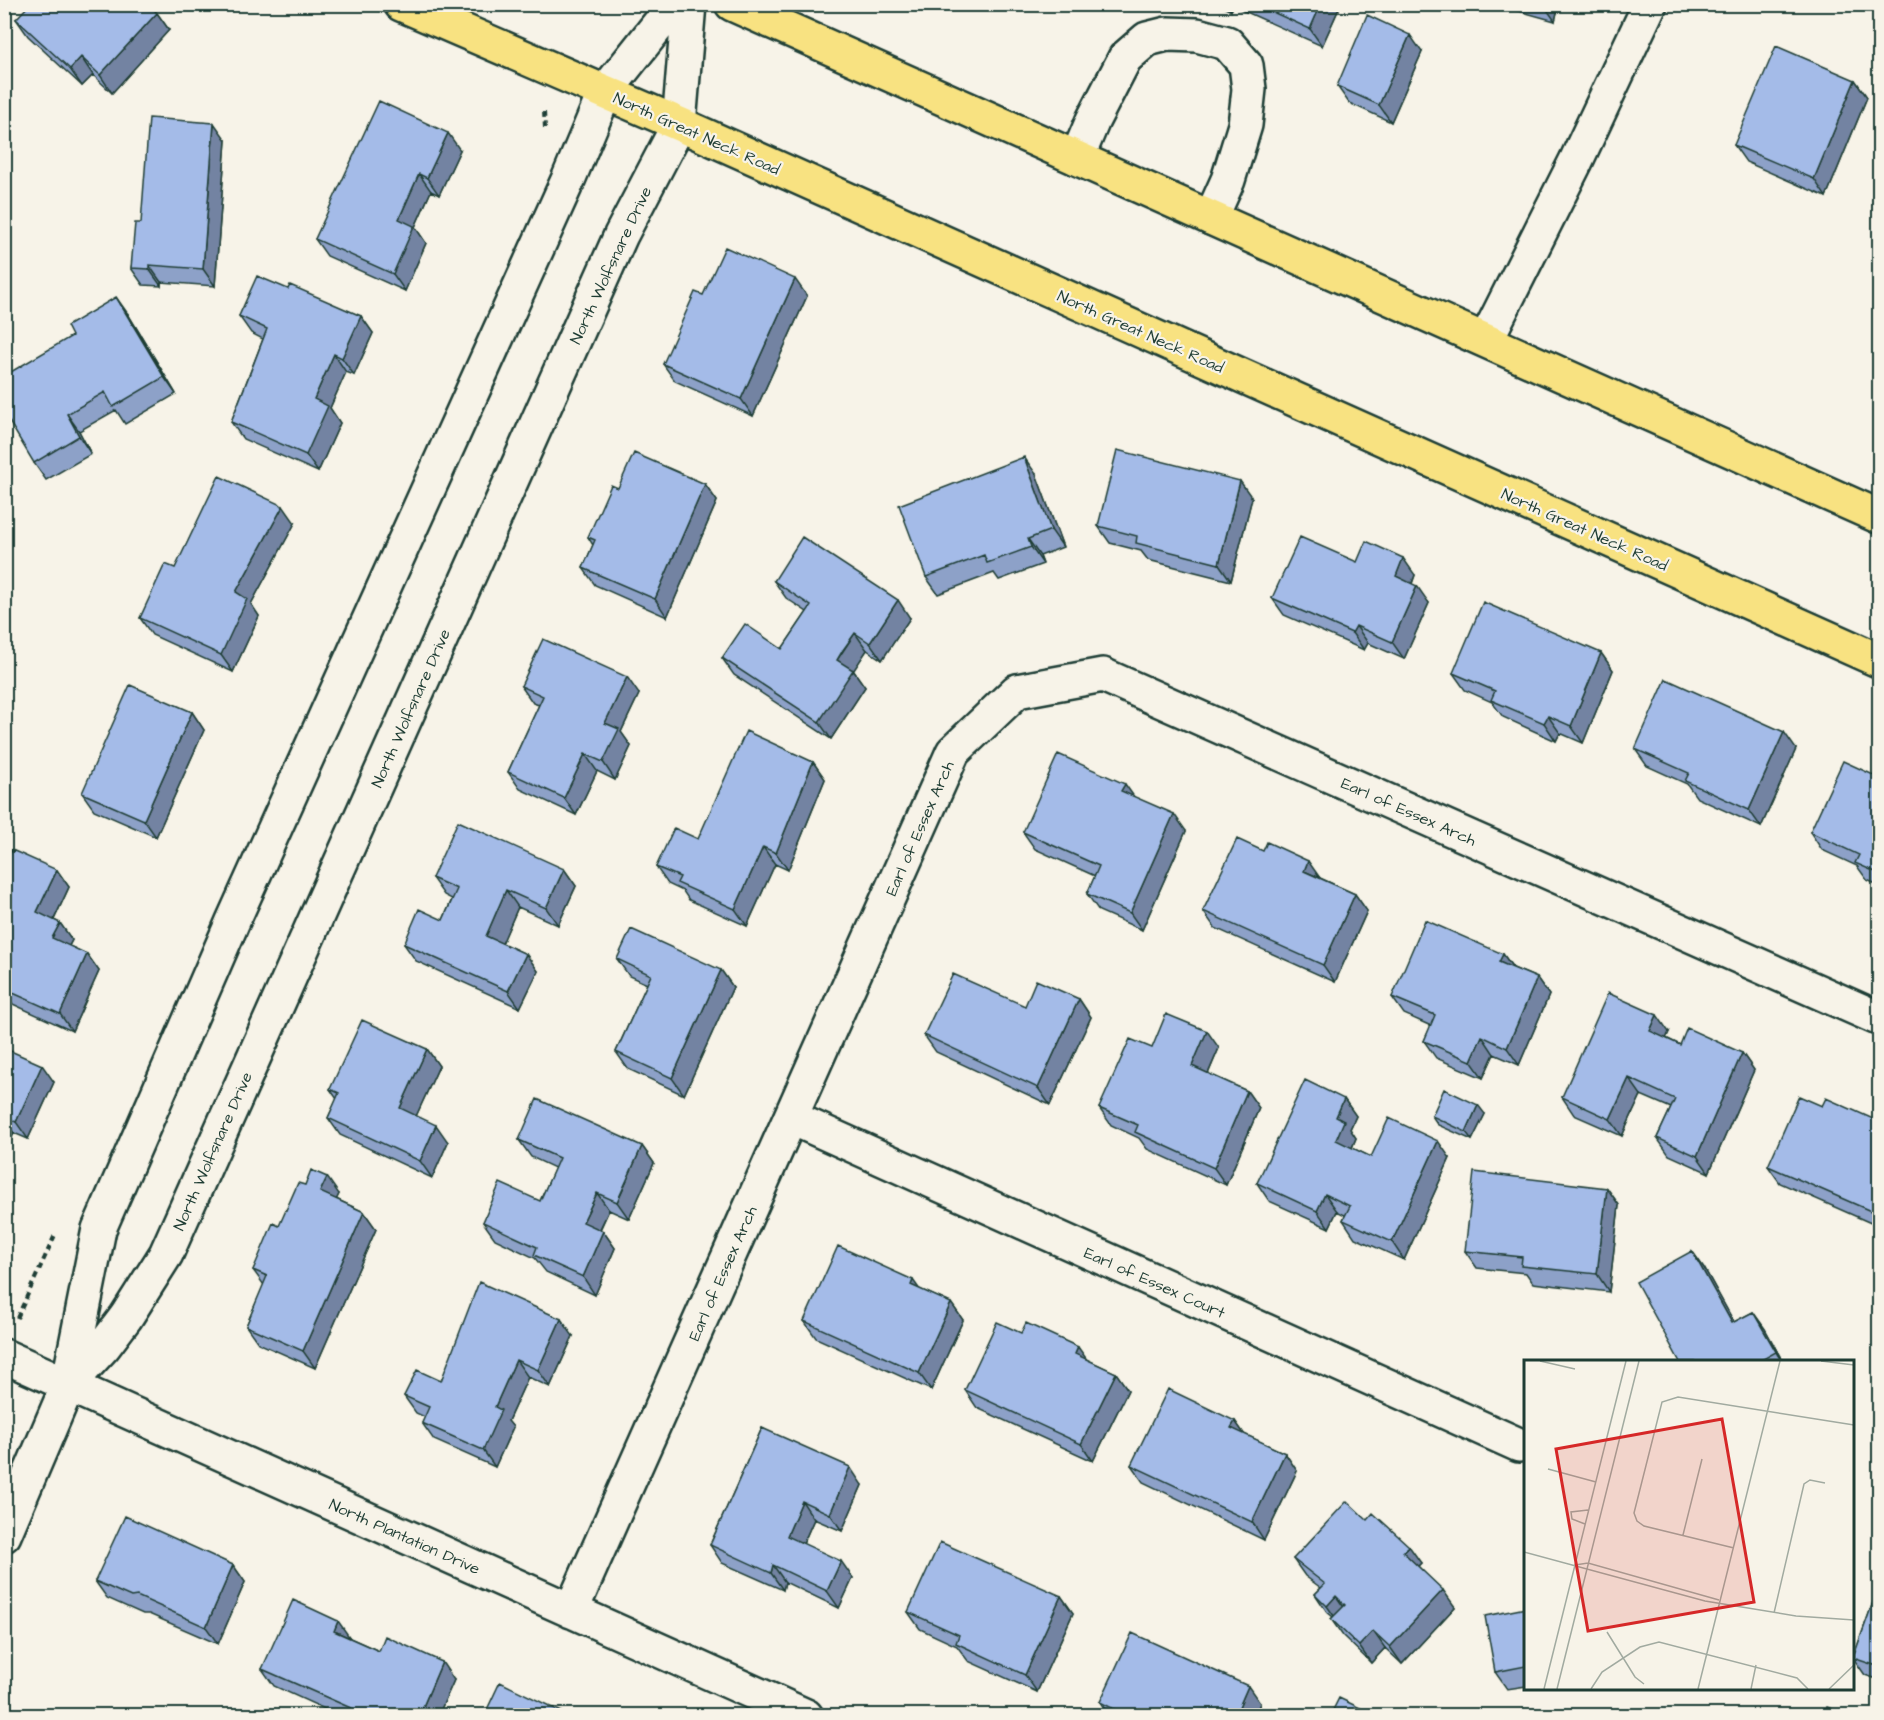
<svg xmlns="http://www.w3.org/2000/svg" width="1884" height="1720" font-family="'Architects Daughter',sans-serif">
  <style>
    .lines { fill: none; stroke-linecap: round; stroke-linejoin: round }
    .minor-casing { stroke: #1f3d34; stroke-width: 38 }
    .major-casing { stroke: #1f3d34; stroke-width: 38 }
    .path { stroke: #1f3d34; stroke-width: 4; stroke-dasharray: 6 4.5; stroke-linecap: butt }
    .minor { stroke: #f7f3e8; stroke-width: 33 }
    .major { stroke: #f8e281; stroke-width: 33 }
    .wall { fill: #8da1c8; stroke: #1f3d34; stroke-width: 1.5 }
    .shaded-wall { fill: #7383a2; stroke: #1f3d34; stroke-width: 1.5 }
    .building { fill: #a4bbe8; stroke: #1f3d34; stroke-width: 1.5 }
    .labels { text-anchor: middle; stroke-width: 4.5; stroke-linejoin: round; paint-order: stroke }
    .street-label { font-size: 16px; fill: #1f3d34; stroke: #f7f3e8 }
    .inset-road { fill: none; stroke: #a1aaa0; stroke-width: 1.5 }
    .view { fill: #d62828; fill-opacity: 0.15; stroke: #d62828; stroke-width: 3 }
    .inset-edge { fill: none; stroke: #1f3d34; stroke-width: 3 }
  </style>
  <rect width="100%" height="100%" fill="#f7f3e8"/>
  <filter id="ink" filterUnits="userSpaceOnUse"><feTurbulence type="fractalNoise" baseFrequency=".0167" numOctaves="2"/><feDisplacementMap in="SourceGraphic" scale="12" xChannelSelector="R" yChannelSelector="G"/><feConvolveMatrix kernelMatrix="1 2 1 2 8 2 1 2 1" color-interpolation-filters="sRGB"/></filter>
  <g filter="url(#ink)">
    <g class="lines">
      <defs>
        <path id="minor" d="M1077,158L1093,120L1125,58L1147,39L1167,34L1197,35L1227,43L1246,65L1249,89L1245,125L1228,180L1211,218
          M1486,340L1576,161L1650,4
          M792,1118L1519,1445
          M4,1356L806,1716
          M68,1385L104,1346L126,1317L166,1254L621,235L679,124L689,4
          M4,1535L68,1385L99,1229L233,921L568,180L605,92L675,4
          M571,1611L953,752L1017,691L1103,675L1880,1019"/>
        <path id="major" d="M401,4L679,124L1880,661
          M732,4L1880,517"/>
      </defs>
      <!-- minor casing -->
      <use href="#minor" class="minor-casing"/>
      <!-- major casing -->
      <use href="#major" class="major-casing"/>
      <!-- path -->
      <path class="path" d="M544,112L545,128
        M17,1318L55,1235"/>
      <!-- minor -->
      <use href="#minor" class="minor"/>
      <!-- major -->
      <use href="#major" class="major"/>
    </g>
    <!-- wall -->
    <path class="wall" d="M1217,4H1341L1322,46L1233,6L1231,11Z
      M1494,4H1559L1555,21Z
      M157,13L169,30L112,93L93,75L82,86L28,36L16,19Z
      M1422,52L1391,122L1349,103L1337,86Z
      M1855,80L1867,97L1826,197L1746,162L1734,145Z
      M226,140L215,286L161,282V286L143,285L131,268L141,223Z
      M460,150L439,195L431,191L415,227L426,243L405,291L327,256L315,239Z
      M288,289L361,316L373,333L354,375L346,372L330,408L340,423L318,472L243,439L231,422L263,339L251,333L239,316Z
      M703,295L807,296L753,416L675,381L663,364Z
      M128,314L176,394L125,424L116,410L79,431L91,454L46,480L34,463Z
      M1036,474L1063,547L1040,556L1043,564L999,580L994,573L938,594L926,577Z
      M705,484L717,501L667,617L595,585L583,568L593,545L588,537L618,488Z
      M1252,498L1231,581L1148,560L1141,551L1110,543L1098,526Z
      M295,523L251,604L259,616L233,672L152,635L140,618L175,568Z
      M1357,562L1415,575L1412,584L1429,603L1404,659L1368,643L1364,650L1284,615L1272,598Z
      M774,581L910,618L882,660L867,650L853,670L865,687L831,739L734,675L722,658L782,649L807,612L786,598Z
      M1601,653L1613,670L1583,743L1560,733L1556,741L1503,717L1492,702L1465,690L1453,673Z
      M521,686L639,694L621,732L631,746L615,780L597,771L576,815L520,789L508,772L539,705L533,703Z
      M192,712L204,730L156,837L94,810L82,793Z
      M1635,749H1796L1761,827L1697,798L1687,784L1647,766Z
      M813,762L825,779L788,870L775,864L747,926L689,900L683,891L668,884L656,867Z
      M1880,778V886L1867,880L1857,866L1822,850L1810,832Z
      M1133,797L1186,831L1142,930L1099,911L1087,894L1095,876L1035,849L1023,832Z
      M4,866L57,870L69,887L54,920L60,923L72,940L69,946L87,954L99,971L72,1031L4,1000Z
      M564,869L576,886L558,925L518,907L502,943L526,954L538,971L520,1008L416,961L404,944L443,920L452,899L444,895L432,878Z
      M1320,878L1355,894L1367,911L1335,982L1215,928L1203,911Z
      M1503,954L1513,968L1537,978L1549,995L1519,1065L1494,1054L1483,1078L1436,1058L1424,1041L1431,1026L1404,1014L1392,997Z
      M617,959L721,970L733,987L684,1095L628,1069L616,1052L647,984L629,976Z
      M1079,999L1091,1017L1050,1105L936,1052L924,1035L1025,1006Z
      M1669,1032L1666,1038L1680,1045L1742,1053L1754,1070L1709,1173L1669,1155L1657,1138L1671,1108L1641,1095L1622,1136L1574,1115L1562,1097Z
      M4,1048L54,1082L28,1139L14,1133L4,1154Z
      M1152,1048H1219L1208,1074L1247,1091L1259,1108L1226,1185L1147,1149L1139,1138L1111,1125L1099,1108Z
      M427,1049L439,1066L416,1116L448,1142L432,1178L340,1135L328,1118L337,1099L330,1089Z
      M1344,1099L1356,1116L1350,1129L1356,1138L1352,1148L1371,1157L1450,1158L1404,1260L1355,1238L1343,1220L1345,1215L1337,1211L1329,1228L1269,1201L1257,1183Z
      M1822,1106L1880,1122V1227L1780,1183L1768,1166Z
      M1485,1114L1472,1140L1438,1125L1432,1116Z
      M519,1140L642,1146L654,1163L629,1219L609,1210L600,1230L603,1231L615,1248L595,1295L546,1272L535,1258L495,1239L483,1222L540,1201L555,1168L531,1157Z
      M305,1185L339,1194L336,1199L364,1212L376,1229L315,1368L258,1343L246,1326L264,1285L253,1270Z
      M1607,1188L1619,1205L1609,1292L1533,1283L1526,1273L1477,1268L1465,1251Z
      M1692,1251L1704,1268L1734,1322L1753,1312L1765,1329L1783,1362H1680Z
      M919,1289L951,1303L963,1320L931,1390L816,1338L804,1321Z
      M1021,1333L1086,1359L1116,1373L1128,1390L1093,1461L977,1408L965,1390Z
      M573,1336L550,1387L528,1377L508,1421L513,1427L495,1467L434,1440L422,1423L425,1417L416,1413L404,1396L441,1381Z
      M1235,1421L1244,1434L1285,1453L1297,1471L1264,1540L1143,1482L1131,1465Z
      M762,1428L862,1485L842,1531L814,1519L803,1544L853,1578L839,1608L785,1582L783,1590L722,1563L710,1545Z
      M1367,1520L1421,1563L1418,1566L1455,1607L1402,1664L1385,1648L1371,1663L1343,1636L1331,1619L1333,1617L1327,1612L1315,1594L1321,1588L1305,1576L1293,1559Z
      M233,1565L245,1582L218,1644L149,1614H143L107,1598L95,1581Z
      M1880,1583V1680L1865,1675L1853,1658Z
      M1061,1596L1073,1613L1037,1692L968,1661L957,1646L920,1629L908,1612Z
      M1526,1608V1686L1507,1689L1495,1672Z
      M350,1638L379,1651L454,1680L438,1716H340L274,1686L262,1669Z
      M1100,1702L1260,1703L1255,1716H1109Z"/>
    <!-- shaded-wall -->
    <path class="shaded-wall" d="M1227,4H1232L1233,6L1231,11Z
      M1321,4H1341L1322,46L1310,29Z
      M1543,4H1559L1555,21Z
      M157,13L169,30L112,93L100,75Z
      M1410,35L1422,52L1391,122L1379,105Z
      M81,57L93,75L82,86L70,69Z
      M1855,80L1867,97L1826,197L1814,179Z
      M214,123L226,140L215,286L203,269Z
      M448,133L460,150L439,195L427,178Z
      M419,174L431,191L415,227L426,243L405,291L393,274L399,219Z
      M149,265L161,282V286L149,269Z
      M795,279L807,296L753,416L741,399Z
      M116,297L128,314L176,394L164,377Z
      M361,316L373,333L354,375L342,358Z
      M334,354L346,372L330,408L340,423L318,472L306,455L314,399Z
      M67,414L79,431L91,454L79,436Z
      M1024,457L1036,474L1063,547L1051,530Z
      M1240,481L1252,498L1231,581L1219,564Z
      M705,484L717,501L667,617L655,599Z
      M283,506L295,523L251,604L259,616L233,672L221,655L236,592Z
      M1028,539L1040,556L1043,564L1031,547Z
      M1403,558L1415,575L1408,593L1396,576Z
      M1417,586L1429,603L1404,659L1392,642Z
      M898,600L910,618L882,660L870,643Z
      M1356,626L1368,643L1364,650L1352,633Z
      M855,633L867,650L852,673L853,670L865,687L831,739L819,722L837,660Z
      M1601,653L1613,670L1583,743L1571,726Z
      M627,677L639,694L621,732L631,746L615,780L603,762L605,723Z
      M192,712L204,730L156,837L144,820Z
      M1548,716L1560,733L1556,741L1544,723Z
      M1784,732L1796,749L1761,827L1749,810Z
      M585,754L597,771L576,815L564,798Z
      M813,762L825,779L788,870L776,853Z
      M1125,784L1137,801L1121,791Z
      M1174,814L1186,831L1142,930L1130,913Z
      M763,847L775,864L747,926L735,909Z
      M1308,861L1320,878L1304,871Z
      M564,869L576,886L558,925L546,908Z
      M57,870L69,887L49,930L37,912Z
      M506,890L518,907L498,953L486,936Z
      M1355,894L1367,911L1335,982L1323,965Z
      M60,923L72,940L64,955L52,938Z
      M87,954L99,971L72,1031L60,1014Z
      M526,954L538,971L520,1008L508,991Z
      M1503,954L1515,971L1499,962Z
      M721,970L733,987L684,1095L672,1078Z
      M1537,978L1549,995L1519,1065L1507,1048Z
      M1079,999L1091,1017L1050,1105L1038,1088Z
      M1657,1015L1669,1032L1662,1048L1650,1031Z
      M1207,1031L1219,1048L1204,1083L1192,1066Z
      M1482,1036L1494,1054L1483,1078L1471,1061Z
      M427,1049L439,1066L412,1125L400,1108Z
      M1742,1053L1754,1070L1709,1173L1697,1156Z
      M42,1065L54,1082L28,1139L16,1122Z
      M1629,1078L1641,1095L1622,1136L1610,1119Z
      M1247,1091L1259,1108L1226,1185L1214,1168Z
      M1344,1099L1356,1116L1350,1129L1356,1138L1348,1157L1336,1140V1117Z
      M1478,1105L1485,1114L1472,1140L1466,1132Z
      M4,1119L14,1133L4,1154Z
      M436,1125L448,1142L432,1178L420,1161Z
      M1438,1141L1450,1158L1404,1260L1392,1242Z
      M642,1146L654,1163L629,1219L617,1202Z
      M327,1177L339,1194L332,1209L320,1192Z
      M1607,1188L1619,1205L1609,1292L1597,1274Z
      M597,1193L609,1210L595,1239L583,1222Z
      M1325,1194L1337,1211L1329,1228L1317,1211Z
      M364,1212L376,1229L315,1368L303,1351Z
      M603,1231L615,1248L595,1295L583,1277Z
      M1692,1251L1704,1268L1744,1340L1732,1323Z
      M913,1280L925,1297L911,1285Z
      M951,1303L963,1320L931,1390L919,1373Z
      M1753,1312L1765,1329L1783,1362H1782L1776,1352Z
      M561,1319L573,1336L550,1387L538,1370Z
      M1078,1347L1090,1364L1075,1354Z
      M516,1360L528,1377L508,1421L513,1427L495,1467L483,1450L495,1407Z
      M1116,1373L1128,1390L1093,1461L1081,1444Z
      M1235,1421L1247,1438L1231,1428Z
      M1285,1453L1297,1471L1264,1540L1252,1522Z
      M850,1467L862,1485L842,1531L830,1514Z
      M802,1501L814,1519L799,1553L787,1536Z
      M1409,1546L1421,1563L1415,1569L1403,1552Z
      M841,1561L853,1578L839,1608L827,1591Z
      M233,1565L245,1582L218,1644L206,1627Z
      M773,1565L785,1582L783,1590L771,1573Z
      M1443,1590L1455,1607L1402,1664L1390,1647Z
      M1061,1596L1073,1613L1037,1692L1025,1675Z
      M1336,1596L1348,1613L1339,1623L1327,1606Z
      M338,1621L350,1638L334,1631Z
      M1373,1631L1385,1648L1371,1663L1359,1646Z
      M442,1662L454,1680L438,1716H419Z
      M1248,1686L1260,1703L1255,1716H1235Z"/>
    <!-- building -->
    <path class="building" d="M30,4H149L157,13L100,75L81,57L70,69L16,19Z
      M1255,4H1321L1310,29Z
      M1367,15L1410,35L1379,105L1337,86Z
      M1776,46L1855,80L1814,179L1734,145Z
      M379,101L448,133L427,178L419,174L399,219L414,226L393,274L315,239Z
      M149,118L214,123L203,269L149,265V269L131,268L135,223H141Z
      M725,247L795,279L741,399L663,364L695,292L703,295Z
      M257,276L288,289L290,285L361,316L342,358L334,354L314,399L328,406L306,455L231,422L267,329L239,316Z
      M116,297L164,377L113,407L105,392L67,414L79,436L34,463L4,413V376L72,336L67,326Z
      M1117,450L1240,481L1219,564L1136,543L1137,536L1098,526Z
      M634,453L705,484L655,599L583,568L595,540L588,537L611,485L618,488Z
      M1024,457L1051,530L1028,539L1031,547L987,563L984,555L926,577L899,505Z
      M219,476L283,506L236,592L247,599L221,655L140,618L165,564L175,568Z
      M802,537L898,600L870,643L855,633L843,650L837,660L853,670L819,722L722,658L745,624L782,649L811,606L774,581Z
      M1300,537L1357,562L1366,541L1403,558L1396,576L1417,586L1392,642L1356,626L1352,633L1272,598Z
      M1483,602L1601,653L1571,726L1548,716L1544,723L1491,700L1495,691L1453,673Z
      M543,639L627,677L605,723L619,729L603,762L585,754L564,798L508,772L543,696L521,686Z
      M1666,679L1784,732L1749,810L1685,781L1689,773L1635,749Z
      M130,685L192,712L144,820L82,793Z
      M746,731L813,762L776,853L763,847L735,909L677,883L680,877L656,867L674,828L698,839Z
      M1058,754L1125,784L1121,791L1174,814L1130,913L1087,894L1099,866L1023,832Z
      M1843,761L1880,778V874L1855,863L1859,855L1810,832Z
      M458,821L564,869L546,908L506,890L486,936L526,954L508,991L404,944L419,909L443,920L457,889L432,878Z
      M1237,839L1263,851L1267,842L1308,861L1304,871L1355,894L1323,965L1203,911Z
      M12,850L57,870L37,912L60,923L52,938L87,954L60,1014L4,989V866Z
      M1425,920L1503,954L1499,962L1537,978L1507,1048L1482,1036L1471,1061L1424,1041L1435,1015L1392,997Z
      M631,929L721,970L672,1078L616,1052L651,975L617,959Z
      M953,974L1025,1006L1036,980L1079,999L1038,1088L924,1035Z
      M1608,993L1657,1015L1650,1031L1680,1045L1687,1028L1742,1053L1697,1156L1657,1138L1675,1099L1629,1078L1610,1119L1562,1097Z
      M1166,1014L1207,1031L1192,1066L1247,1091L1214,1168L1135,1132L1138,1125L1099,1108L1130,1039L1152,1048Z
      M362,1020L427,1049L400,1108L436,1125L420,1161L328,1118L339,1093L330,1089Z
      M4,1048L42,1065L16,1122L4,1117Z
      M1305,1080L1344,1099L1336,1117L1344,1121L1336,1140L1371,1157L1389,1118L1438,1141L1392,1242L1343,1220L1350,1206L1325,1194L1317,1211L1257,1183Z
      M1444,1089L1478,1105L1466,1132L1432,1116Z
      M1799,1096L1822,1106L1826,1098L1880,1122V1128L1878,1131H1880V1215L1768,1166Z
      M537,1099L642,1146L617,1202L597,1193L583,1222L603,1231L583,1277L534,1255L537,1247L483,1222L500,1183L540,1201L559,1158L519,1140Z
      M311,1170L327,1177L320,1192L364,1212L303,1351L246,1326L267,1276L253,1270L273,1223L279,1226L298,1183L305,1185Z
      M1474,1172L1607,1188L1597,1274L1521,1266L1522,1257L1465,1251Z
      M838,1246L913,1280L911,1285L951,1303L919,1373L804,1321Z
      M1692,1251L1732,1323L1753,1312L1776,1352L1758,1362H1680L1636,1282Z
      M479,1282L561,1319L538,1370L516,1360L495,1407L501,1410L483,1450L422,1423L429,1407L404,1396L417,1370L441,1381Z
      M997,1322L1021,1333L1026,1323L1078,1347L1075,1354L1116,1373L1081,1444L965,1390Z
      M1168,1389L1235,1421L1231,1428L1285,1453L1252,1522L1131,1465Z
      M762,1428L850,1467L830,1514L802,1501L787,1536L841,1561L827,1591L773,1565L771,1573L710,1545Z
      M1347,1501L1367,1520L1373,1513L1409,1546L1403,1552L1443,1590L1390,1647L1373,1631L1359,1646L1331,1619L1345,1605L1336,1596L1327,1606L1315,1594L1325,1584L1293,1559Z
      M125,1516L233,1565L206,1627L137,1596L131,1597L95,1581Z
      M940,1542L1061,1596L1025,1675L956,1643L959,1635L908,1612Z
      M1880,1583V1667L1853,1658Z
      M293,1600L338,1621L334,1631L379,1651L385,1636L442,1662L419,1716H350L353,1709L262,1669Z
      M1526,1608V1666L1495,1672L1485,1616Z
      M1132,1633L1248,1686L1235,1716H1128L1100,1702Z
      M500,1682L570,1716H484Z
      M1339,1698L1377,1716H1330Z
      M1827,1707L1850,1716H1824Z"/>
  </g>
  <g class="labels">
    <!-- street labels -->
    <g class="street-label">
      <text transform="translate(697 133) rotate(24)" y="6">North Great Neck Road</text>
      <text transform="translate(610 265) rotate(-65)" y="6">North Wolfsnare Drive</text>
      <text transform="translate(1141 331) rotate(24)" y="6">North Great Neck Road</text>
      <text transform="translate(1585 529) rotate(24)" y="6">North Great Neck Road</text>
      <text transform="translate(410 708) rotate(-66)" y="6">North Wolfsnare Drive</text>
      <text transform="translate(1409 811) rotate(24)" y="6">Earl of Essex Arch</text>
      <text transform="translate(919 828) rotate(-66)" y="6">Earl of Essex Arch</text>
      <text transform="translate(212 1151) rotate(-66)" y="6">North Wolfsnare Drive</text>
      <text transform="translate(722 1273) rotate(-66)" y="6">Earl of Essex Arch</text>
      <text transform="translate(1155 1282) rotate(24)" y="6">Earl of Essex Court</text>
      <text transform="translate(405 1536) rotate(24)" y="6">North Plantation Drive</text>
    </g>
  </g>
  <!-- overview -->
  <g transform="translate(1524 1360)">
    <rect width="330" height="330" fill="#f7f3e8"/>
    <path class="inset-road" d="M16,1L51,9M297,1L330,5M24,109L72,122M61,164L48,159L47,152L64,150M159,175L178,99M210,188L120,166L113,161L110,153L138,42L154,37L330,65M0,192L181,241L272,256L330,260M51,205L64,203L195,240M250,253L280,124L286,120L301,123M83,272L111,317L120,324M20,329L102,1M33,329L115,1M67,329L78,312L116,287L135,282L273,318L284,329M174,329L256,1M227,329L232,305M305,329L330,305"/>
    <path class="view" d="M198,59L230,242L64,271L32,89Z"/>
    <rect width="330" height="330" class="inset-edge"/>
  </g>
  <!-- margin -->
  <rect width="1884" height="1720" fill="none" stroke="#f7f3e8" stroke-width="24"/>
  <rect x="12" y="12" width="1860" height="1696" fill="none" stroke="#1f3d34" stroke-width="2" filter="url(#ink)"/>
</svg>
